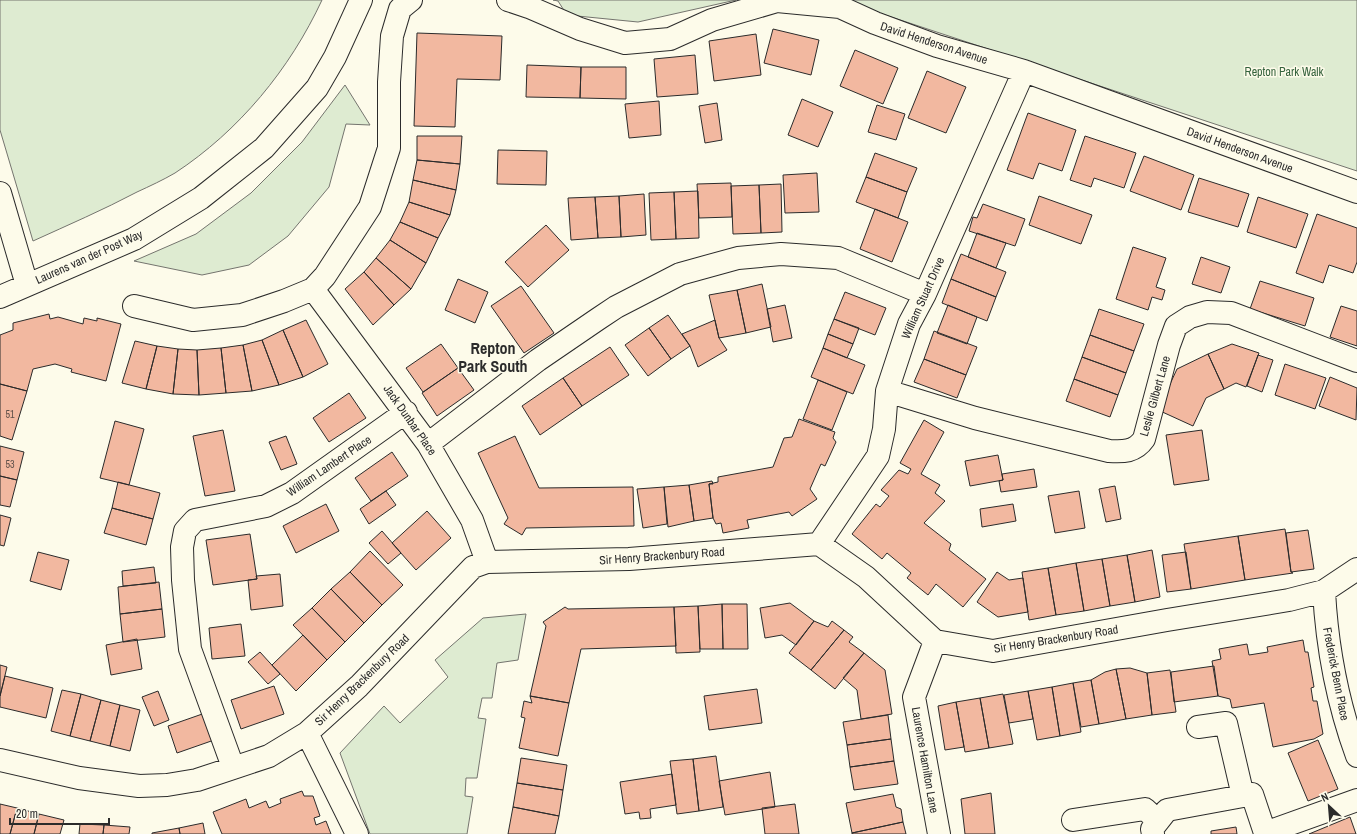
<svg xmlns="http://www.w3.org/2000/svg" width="1357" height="834" font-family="'Archivo Narrow',sans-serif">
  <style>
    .green { fill: #deebd1; stroke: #74746e }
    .building { fill: #f2b8a0; stroke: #2b2b2b }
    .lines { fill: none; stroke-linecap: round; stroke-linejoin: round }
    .minor-casing { stroke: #2b2b2b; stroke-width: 24 }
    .minor { stroke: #fdfbea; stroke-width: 22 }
    .labels { text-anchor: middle; stroke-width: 3; stroke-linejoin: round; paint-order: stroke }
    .number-label { font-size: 10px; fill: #5d4e48 }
    .street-label { font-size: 12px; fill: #2b2b2b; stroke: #fdfbea }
    .park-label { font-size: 12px; fill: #34623c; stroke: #fdfbea }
    .district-label { font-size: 16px; font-weight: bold; fill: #2b2b2b; stroke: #fdfbea }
  </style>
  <rect width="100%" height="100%" fill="#fdfbea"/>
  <!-- green -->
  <path class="green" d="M0,0H322C290,69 239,131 175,173C163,180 150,186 137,192C103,210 68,225 33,241L0,130Z
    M553,0H736L638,22L567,15L558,1Z
    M802,0H1357V171L864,8Z
    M345,85L370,125L346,124L329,187L288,236L249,265L202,275L134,261L196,234L251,193L302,142Z
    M526,614L518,660L497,663L492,698H482L478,718L486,719L477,778H466L465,796L473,797L467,834H370L340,753L384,706L400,723L448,677L435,660L483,618Z"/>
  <!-- building -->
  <path class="building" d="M773,29L819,40L811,75L764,63Z
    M417,33L502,36L500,80L457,79L455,127L414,126Z
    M756,34L761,75L714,81L709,41Z
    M855,50L898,68L883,104L840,86Z
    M695,55L698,94L657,97L654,59Z
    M527,65L581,67L580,98L526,97Z
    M581,67H626V99L580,98Z
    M927,71L966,87L946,133L908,118Z
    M802,99L833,112L818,147L788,135Z
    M659,101L661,135L629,138L625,104Z
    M717,103L722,140L705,143L699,106Z
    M877,105L905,114L896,140L868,132Z
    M1028,113L1076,130L1062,171L1039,163L1033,179L1007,170Z
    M417,136H462L460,164L417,160Z
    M1085,136L1136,153L1124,188L1094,178L1091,187L1070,180Z
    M498,150L547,151L546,185L497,184Z
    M875,153L917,168L907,192L866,177Z
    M1144,156L1194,175L1181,210L1130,191Z
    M417,160L460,164L456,190L413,180Z
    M817,173L819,212L785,213L783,175Z
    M866,177L907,192L898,218L856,202Z
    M1199,178L1249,194L1238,227L1188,212Z
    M413,180L456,190L450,215L409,202Z
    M731,183L732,217L699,218L697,184Z
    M781,184L782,232L761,233L759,185Z
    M759,185L761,233L733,234L731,186Z
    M698,191L699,238L676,239L674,192Z
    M674,192L676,239L651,240L649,193Z
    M644,194L646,235L621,237L619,196Z
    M619,196L621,237L598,238L595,197Z
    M1039,196L1092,215L1081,244L1029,225Z
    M595,197L598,238L571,240L568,198Z
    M1258,197L1308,214L1296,248L1247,232Z
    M409,202L450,215L438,238L400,222Z
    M983,204L1025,219L1015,246L969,231L973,217L977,218Z
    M875,209L908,222L892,262L860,249Z
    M1317,214L1357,228V262L1353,273L1329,265L1323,283L1296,273Z
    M400,222L438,238L426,263L390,240Z
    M546,225L569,250L528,287L505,262Z
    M977,233L1006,243L996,268L968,257Z
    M390,240L426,263L411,289L376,258Z
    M1133,247L1166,258L1156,287L1165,290L1162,300L1152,297L1148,310L1116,299Z
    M961,254L1006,272L996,297L951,279Z
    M1201,257L1230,267L1221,293L1192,284Z
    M376,258L411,289L394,305L364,272Z
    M364,272L394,305L373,325L345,289Z
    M458,279L488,292L475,323L445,310Z
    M951,279L996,297L987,321L942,303Z
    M1260,281L1314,298L1305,326L1250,309Z
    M762,284L771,327L746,333L737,290Z
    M521,286L554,333L524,353L491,306Z
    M737,290L746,333L719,338L709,295Z
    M845,292L886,308L875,335L834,319Z
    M785,305L792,338L773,342L767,309Z
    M948,305L977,317L967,344L937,333Z
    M1341,306L1357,311V346L1330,337Z
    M1099,309L1144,324L1134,351L1090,335Z
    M49,314L50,319L58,317L83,324L84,318L97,321V318L121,324L106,381L71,372L72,369L55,364L33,369L27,391L0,384V335L13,330V323Z
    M668,315L690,346L671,359L649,328Z
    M834,319L859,328L853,344L828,334Z
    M306,320L328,364L303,377L283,330Z
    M715,320L719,338L727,350L698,367L690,346L682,334Z
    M649,328L671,359L648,376L625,345Z
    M283,330L303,377L279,385L262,340Z
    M934,331L977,347L966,375L924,359Z
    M828,334L853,344L847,358L823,348Z
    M1090,335L1134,351L1126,373L1082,357Z
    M262,340L279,385L252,391L243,345Z
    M135,341L157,346L146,389L122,383Z
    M441,344L458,368L423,392L406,368Z
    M1232,344L1259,353L1246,387L1236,383L1224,389L1208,354Z
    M243,345L252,391L226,393L221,348Z
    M157,346L178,349L173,394L146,389Z
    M610,347L629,375L582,406L563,378Z
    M221,348L226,393L199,395L197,350Z
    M823,348L865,365L853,394L811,377Z
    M178,349L197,350L199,395L173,394Z
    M1208,354L1224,389L1206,398L1193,426L1158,410L1177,369Z
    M1258,355L1273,360L1262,392L1247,386Z
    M1082,357L1126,373L1118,395L1074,379Z
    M924,359L966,375L957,398L914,382Z
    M1285,364L1326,378L1315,409L1275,395Z
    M458,368L474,390L437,416L422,393Z
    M1330,377L1357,388L1356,420L1319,406Z
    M563,378L582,406L540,435L522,406Z
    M1074,379L1118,395L1110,417L1066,401Z
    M818,380L847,392L832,430L803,419Z
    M0,384L27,391L12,440L0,436Z
    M349,393L366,418L329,442L313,418Z
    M799,419L835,432L833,438L836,442L825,466L821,464L810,489L817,499L792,516L789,512L747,520L749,528L723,533L721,523L716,524L713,518L709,484L718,482V477L773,467L784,438L792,437Z
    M924,420L944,432L921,474L940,485L935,493L945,501L924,523L951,544L949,550L986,579L963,607L936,584L928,595L907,578L911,573L887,553L882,559L852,534L876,504L880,507L889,496L881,490L899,470L908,474L911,469L900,463Z
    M115,421L144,429L129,485L100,478Z
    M223,430L235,491L205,496L193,436Z
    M1202,430L1209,480L1174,485L1166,435Z
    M286,436L297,464L281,470L269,442Z
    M515,436L539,488L633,487L634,526L526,528L522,535L504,524L508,518L478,453Z
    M0,446L24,452L17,480L0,476Z
    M392,452L408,476L371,501L355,478Z
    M998,455L1003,480L970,486L965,461Z
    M1034,469L1037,487L1001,492L999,481L1003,480L1002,474Z
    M0,476L17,480L10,507L0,505Z
    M712,481L713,484H709L713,518L694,521L689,485Z
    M118,482L160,493L153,519L112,508Z
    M689,485L694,521L668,527L664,487Z
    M1115,486L1121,519L1106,522L1099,489Z
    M664,487L667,524L643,528L637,489Z
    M386,491L396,505L369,524L360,509Z
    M1079,491L1085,528L1055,533L1048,496Z
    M326,504L339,531L296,553L283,526Z
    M1013,504L1016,521L982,527L980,509Z
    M112,508L153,519L146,545L104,533Z
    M427,511L451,538L416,570L392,543Z
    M0,515L11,518L4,546L0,545Z
    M1285,529L1291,572L1293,573L1245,580L1238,536Z
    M1308,530L1314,569L1291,572L1286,533Z
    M382,531L401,553L388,564L369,543Z
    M250,534L257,579L213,585L206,540Z
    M1238,536L1245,580L1191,589L1184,544Z
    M1152,550L1160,597L1135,602L1127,555Z
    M370,551L403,585L382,605L350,572Z
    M38,552L69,560L61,590L30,581Z
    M1186,552L1191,589L1167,592L1162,555Z
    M1127,555L1135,602L1110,606L1102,559Z
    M1102,559L1110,606L1084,611L1076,563Z
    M1076,563L1084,611L1056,615L1048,568Z
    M154,567L156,583L123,586L122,571Z
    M1048,568L1056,615L1029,620L1022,572Z
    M350,572L382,605L364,623L331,589Z
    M997,572L1009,580L1023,578L1028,612L998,617L977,602Z
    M280,574L283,606L251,610L248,580L257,579L256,576Z
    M159,582L162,609L120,614L118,587Z
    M331,589L364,623L345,642L312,608Z
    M790,603L814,621L796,645L782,635L765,638L760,608Z
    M722,604L723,649H700L698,606Z
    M722,604H747L748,649H723Z
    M698,606L700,652L676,653L674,607Z
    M565,607L568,609L674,607L676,646L581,649L569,703L530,696L546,626L543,622Z
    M312,608L345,642L327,660L293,625Z
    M162,609L165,637L123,642L120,614Z
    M814,621L828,627L832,621L844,630L811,670L789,653Z
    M241,624L245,656L212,659L209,628Z
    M844,630L853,637L849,642L864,653L835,689L811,670Z
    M303,635L327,660L296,691L272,665Z
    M137,639L142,669L111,675L106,645Z
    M1303,640L1305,652H1308L1314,687L1311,688L1313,701H1317L1323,734L1314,739L1273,747L1264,703L1232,708L1230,699L1218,696L1212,661L1221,659L1219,649L1247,644L1249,655L1268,652L1267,647Z
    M260,652L280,674L268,684L248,662Z
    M864,653L885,670L892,714L861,719L857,690L843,678Z
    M0,665L7,667L0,696Z
    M1214,666L1218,696L1174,702L1171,672Z
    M1130,668L1147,673L1152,715L1126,719L1116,669Z
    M1116,669L1126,719L1099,724L1091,680L1105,672Z
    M1170,670L1176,712L1152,715L1147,673Z
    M5,676L53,688L46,718L0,707V696Z
    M1091,680L1099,724L1081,727L1073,683Z
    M1073,683L1081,732L1060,736L1052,687Z
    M274,686L284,714L241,729L231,700Z
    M1052,687L1060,736L1037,740L1028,691Z
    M757,689L762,723L709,730L704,696Z
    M62,690L81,694L70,736L51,731Z
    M158,691L169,720L154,726L142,697Z
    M1028,691L1033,719L1009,723L1004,695Z
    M81,694L101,700L90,741L70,736Z
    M1003,694L1013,744L989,748L980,698Z
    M530,696L569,703L558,756L519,748L525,718L521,717L524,701L532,703Z
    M980,698L989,748L965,752L956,702Z
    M101,700L120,705L110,746L90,741Z
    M956,702L964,747L945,750L938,706Z
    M120,705L140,710L130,751L110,746Z
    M208,712L217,739L177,753L168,726Z
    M888,715L891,739L847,745L843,722Z
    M891,739L894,761L850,767L847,745Z
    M1318,740L1338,789L1308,801L1288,753Z
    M716,756L723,807L699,811L693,759Z
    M521,758L567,765L563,790L517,783Z
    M693,759L699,811L677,814L670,761Z
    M894,761L898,784L854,790L850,767Z
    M770,772L775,807L725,815L719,781Z
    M672,774L676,805L650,809L651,818L640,819L639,812L625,814L620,782Z
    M517,783L563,790L559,816L513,807Z
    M302,791L304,796H313L320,816L314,818L316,825L326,821L331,834H222L213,812L246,799L249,808L266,801L269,808L281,803L280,799Z
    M991,793L995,834H965L961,799Z
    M893,794L896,807L901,809L903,822L852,833L846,803Z
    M0,804L17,808L10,834H0Z
    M795,804L799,834H765L762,808Z
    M513,807L559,816L555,834H508Z
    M17,808L39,814L34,834H10Z
    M39,814L64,820L60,834H34Z
    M1350,817L1356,834H1309Z
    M903,822L906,834H852V833Z
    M203,823L205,834H180L179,828Z
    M80,824L104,825L103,834H79Z
    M104,825L130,827L129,834H103Z
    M1236,827L1237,834H1211V831Z
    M179,828L180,834H152V833Z"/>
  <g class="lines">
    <defs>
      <path id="minor" d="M508,0L529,7L580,29L625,43L670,39L712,20L777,1L840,7L875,23L937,46L1024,71L1357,192
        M0,193L27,285
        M313,289L428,444L472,520L487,562
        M0,297L134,239L201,198L264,148L317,88L335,57L361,0
        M134,306L193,320L242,315L284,301L313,289L325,276L370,207L389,148V82L392,36L400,9L411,0
        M887,391L975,418L1109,451C1123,452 1135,452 1144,439L1169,345L1176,326L1190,317L1207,312L1231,313L1357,361
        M428,444L538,360L598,319L616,307L680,274L738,258L781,254L838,258L925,294
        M819,544L878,456L884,429L887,391L909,324L925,294L1024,71
        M1324,591C1327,647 1338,704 1357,756
        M935,641L914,697L939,834
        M1198,727L1226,723L1243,796
        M307,733L357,834
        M0,760L79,778L139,786L167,785L197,780L269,756L307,733L359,686L473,567L487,562L629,559L819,544L866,577L935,641L993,651L1167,620L1289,600L1324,591L1357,569
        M233,767L190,649L183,580L182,547L185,531L195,520L266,506L292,493L406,412
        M1073,820L1145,809L1158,821
        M1153,834L1152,829L1167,810L1243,796L1252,794L1265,833L1357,800"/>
    </defs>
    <!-- minor casing -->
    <use href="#minor" class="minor-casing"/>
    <!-- minor -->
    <use href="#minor" class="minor"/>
  </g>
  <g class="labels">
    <!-- number labels -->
    <g class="number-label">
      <text x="10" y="418">51</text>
      <text x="10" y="468">53</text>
    </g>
    <!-- street labels -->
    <g class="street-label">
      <text transform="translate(934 43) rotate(18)" y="4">David Henderson Avenue</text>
      <text transform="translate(1240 150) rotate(20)" y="4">David Henderson Avenue</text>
      <text transform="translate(89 257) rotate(-24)" y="4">Laurens van der Post Way</text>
      <text transform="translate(923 298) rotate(-66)" y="4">William Stuart Drive</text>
      <text transform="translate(1155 396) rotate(-74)" y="4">Leslie Gilbert Lane</text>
      <text transform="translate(410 420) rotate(55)" y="4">Jack Dunbar Place</text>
      <text transform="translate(329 466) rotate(-34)" y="4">William Lambert Place</text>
      <text transform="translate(662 556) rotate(-4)" y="4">Sir Henry Brackenbury Road</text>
      <text transform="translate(1056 639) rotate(-9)" y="4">Sir Henry Brackenbury Road</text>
      <text transform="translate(1336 674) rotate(79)" y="4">Frederick Benn Place</text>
      <text transform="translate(362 680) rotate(-44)" y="4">Sir Henry Brackenbury Road</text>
      <text transform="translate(925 760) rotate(80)" y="4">Laurence Hamilton Lane</text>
    </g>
    <!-- park labels -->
    <g class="park-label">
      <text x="1284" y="76">Repton Park Walk</text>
    </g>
    <!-- district labels -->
    <g class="district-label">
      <text x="493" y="354">Repton<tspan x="493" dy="18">Park South</tspan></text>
    </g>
  </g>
  <!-- north arrow -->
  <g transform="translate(1329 806) rotate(334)" stroke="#fdfbea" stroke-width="3" paint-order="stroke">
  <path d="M0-3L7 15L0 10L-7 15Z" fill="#2b2b2b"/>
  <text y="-6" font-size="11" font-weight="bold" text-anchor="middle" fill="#2b2b2b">N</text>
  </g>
  <!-- scale -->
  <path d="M10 818v6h99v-6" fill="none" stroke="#2b2b2b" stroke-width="2"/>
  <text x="16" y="818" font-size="12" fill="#2b2b2b" stroke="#fdfbea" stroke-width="3" paint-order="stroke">20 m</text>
</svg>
